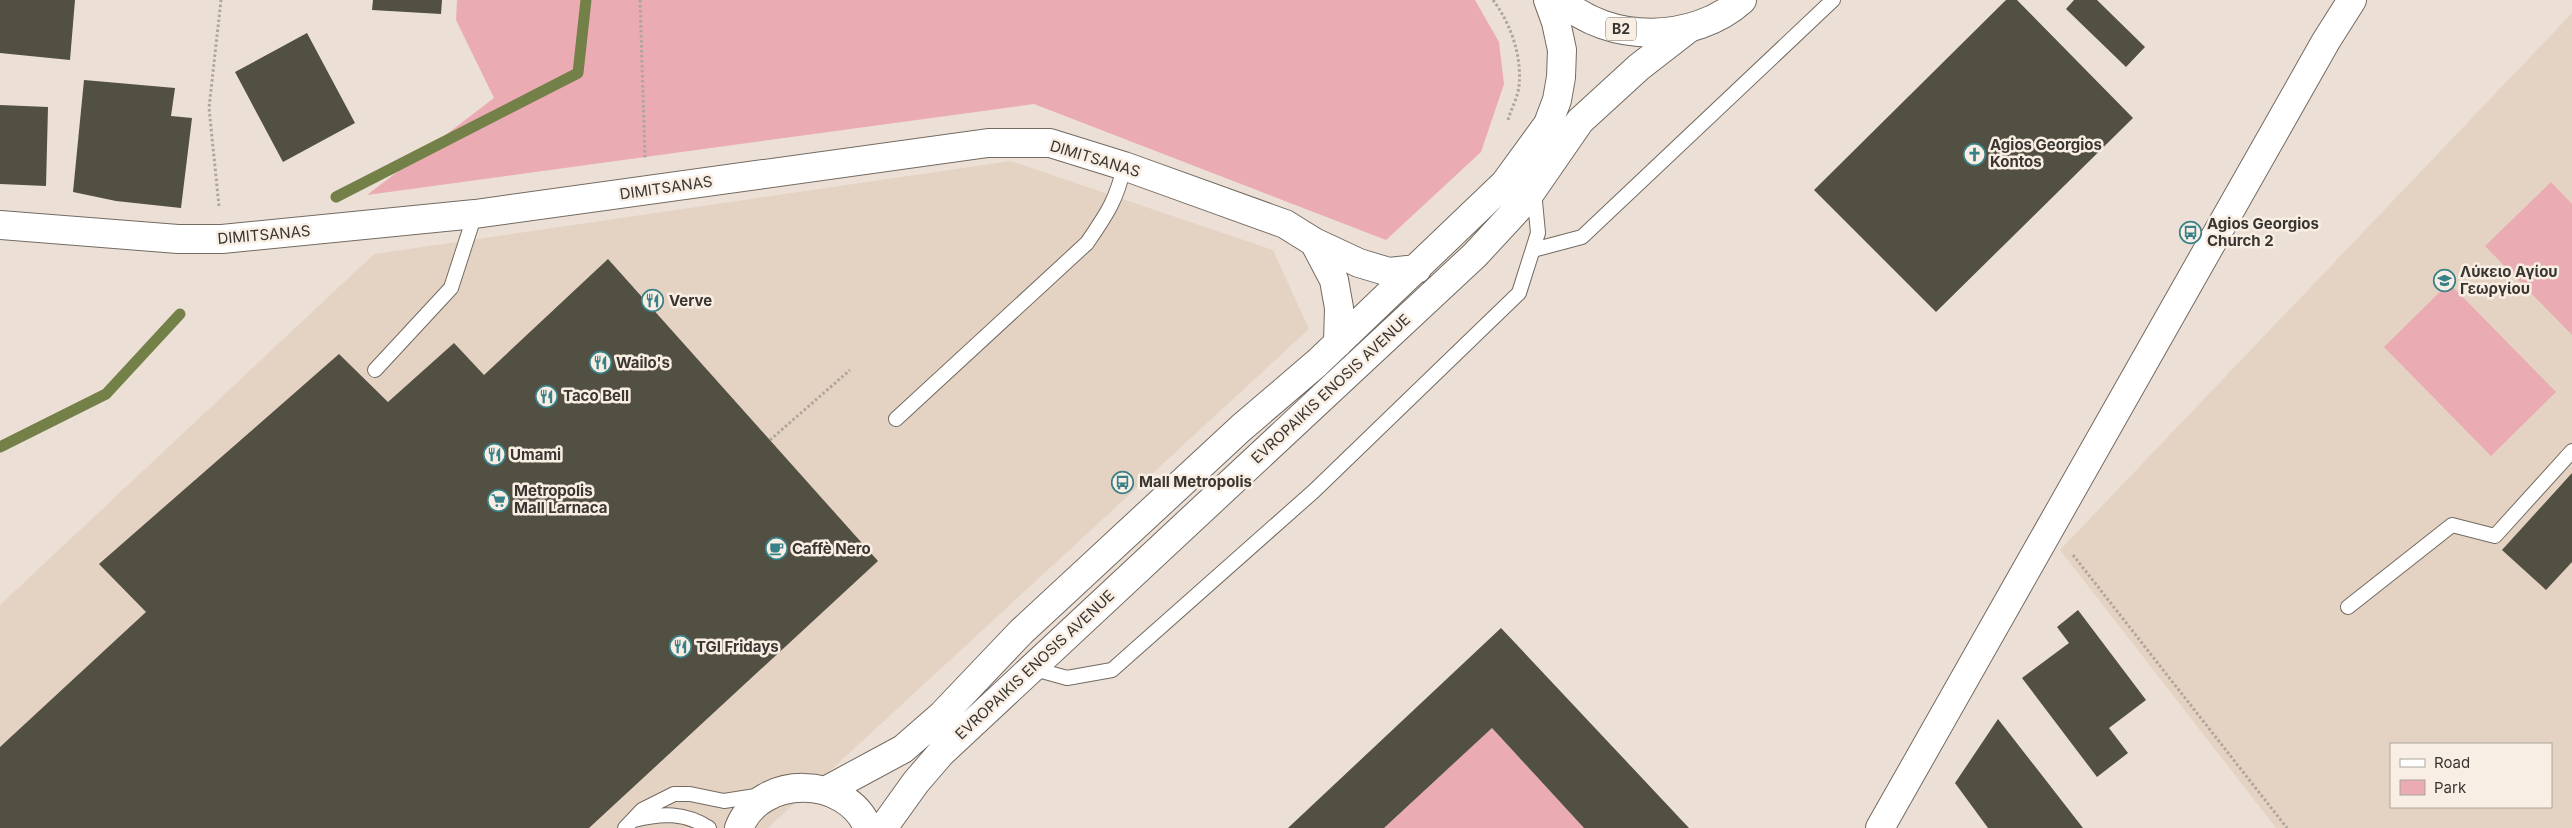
<svg xmlns="http://www.w3.org/2000/svg" width="2572" height="828" font-family="Inter,sans-serif">
  <style>
    .built { fill: #e4d3c3; fill-rule: evenodd }
    .green { fill: #eaabb3 }
    .lines { fill: none; stroke-linecap: round; stroke-linejoin: round }
    .stream { stroke: #738048; stroke-width: 11 }
    .building { fill: #524f43 }
    .service-casing { stroke: #736a61; stroke-width: 16 }
    .minor-casing { stroke: #736a61; stroke-width: 30 }
    .tertiary-casing { stroke: #736a61; stroke-width: 30 }
    .trunk-casing { stroke: #736a61; stroke-width: 30 }
    .path { stroke: #aea59d; stroke-width: 3; stroke-dasharray: 2.5 2.5; stroke-linecap: butt }
    .service { stroke: #fff; stroke-width: 14 }
    .minor { stroke: #fff; stroke-width: 28 }
    .tertiary { stroke: #fff; stroke-width: 28 }
    .trunk { stroke: #fff; stroke-width: 28 }
    .labels { text-anchor: middle; stroke-width: 5; stroke-linejoin: round; paint-order: stroke }
    .shield { fill: #f9eee3; stroke: #736c66; stroke-width: 1 }
    .shield-label { font-size: 14px; font-weight: bold; fill: #393531 }
    .poi-label { font-size: 15px; font-weight: bold; fill: #393531; stroke: #f9eee3; text-anchor: start }
    .street-label { font-size: 15px; fill: #393531; stroke: #f9eee3 }
  </style>
  <rect width="100%" height="100%" fill="#ece0d6"/>
  <!-- built -->
  <path class="built" d="M2572,13V828H2276L2060,550ZM2391,744H2551V807H2391Z
    M1011,161L1273,250L1309,329L768,828H0V605L374,254Z"/>
  <!-- green -->
  <path class="green" d="M457,0H1475L1499,42L1504,84L1481,152L1386,240L1034,104L367,195L494,98L456,20Z
    M2551,182L2572,204V335L2485,246Z
    M2449,283L2556,392L2491,456L2384,347Z
    M1492,728L1584,828H1384Z"/>
  <g class="lines">
    <!-- stream -->
    <path class="stream" d="M336,197L578,73L586,0
      M0,447L106,394L180,314"/>
  </g>
  <!-- building -->
  <path class="building" d="M0,0H75L70,60L0,53Z
    M373,0H442L441,14L372,10Z
    M2006,0H2017L2133,118L1936,312L1814,190Z
    M2074,0H2097L2145,47L2126,67L2066,9Z
    M307,33L355,123L283,162L235,72Z
    M84,80L175,88L171,116L192,118L181,208L116,201L73,192Z
    M0,105L48,107L46,186L0,184Z
    M608,259L878,561L589,828H0V747L146,612L99,564L339,354L388,402L454,343L484,375Z
    M2572,473V562L2546,590L2502,550Z
    M2078,610L2146,700L2109,728L2128,753L2097,777L2022,678L2069,643L2057,627Z
    M1501,628L1689,828H1584L1492,728L1384,828H1288Z
    M1998,719L2083,828H1988L1955,783Z"/>
  <g class="lines">
    <defs>
      <path id="service" d="M1533,250L1582,237L1833,0
        M375,370L451,288L475,214
        M896,419L1087,243C1106,215 1117,200 1124,166
        M2348,607L2452,525L2495,536L2572,451
        M1031,668L1067,678L1112,670L1314,491L1519,293L1538,233L1534,191
        M634,820C661,813 685,812 709,828
        M625,828L642,810L674,794H690L724,801L762,795"/>
      <path id="minor" d="M0,225L178,239H222L475,214L988,143H1050L1124,166L1285,224L1314,242L1359,263L1389,272L1417,269
        M1314,242L1334,280L1339,308L1338,343
        M827,790L903,749L942,715L1021,632L1241,428L1317,363L1505,183L1548,124L1557,100L1561,77L1562,50L1556,22L1548,0
        M739,828C760,774 847,775 868,828
        M883,828L916,782L941,753L1475,255L1524,202L1580,121L1639,67L1688,29"/>
      <path id="tertiary" d="M1880,828L2326,41L2352,0"/>
      <path id="trunk" d="M1561,0C1609,44 1694,43 1742,0"/>
    </defs>
    <!-- service casing -->
    <use href="#service" class="service-casing"/>
    <!-- minor casing -->
    <use href="#minor" class="minor-casing"/>
    <!-- tertiary casing -->
    <use href="#tertiary" class="tertiary-casing"/>
    <!-- trunk casing -->
    <use href="#trunk" class="trunk-casing"/>
    <!-- path -->
    <path class="path" d="M640,0L645,158
      M1493,0C1511,24 1522,56 1519,86C1518,97 1511,109 1508,120
      M219,206L209,108L221,0
      M770,440L850,370
      M2073,555L2287,828"/>
    <!-- service -->
    <use href="#service" class="service"/>
    <!-- minor -->
    <use href="#minor" class="minor"/>
    <!-- tertiary -->
    <use href="#tertiary" class="tertiary"/>
    <!-- trunk -->
    <use href="#trunk" class="trunk"/>
  </g>
  <!-- icons -->
  <defs>
    <symbol id="church-ring" viewBox="-11 -11 22 22"><circle r="9.5" fill="#f9eee3" stroke="#398188" stroke-width="1.5"/><path d="M-1.2-6h2.4v3.5h3.3v2.4h-3.3V6h-2.4V-.1h-3.3v-2.4h3.3Z" fill="#398188"/></symbol>
    <symbol id="bus-ring" viewBox="-11 -11 22 22"><circle r="9.5" fill="#f9eee3" stroke="#398188" stroke-width="1.5"/><path d="M-5-6H5V4H4V6H2V4H-2V6H-4V4H-5ZM-3.5-4V0h7V-4ZM-3.5 1.2v1.5H-2V1.2ZM2 1.2v1.5H3.5V1.2Z" fill="#398188"/></symbol>
    <symbol id="school-ring" viewBox="-11 -11 22 22"><circle r="9.5" fill="#f9eee3" stroke="#398188" stroke-width="1.5"/><path d="M0-5L7-2L0 1L-7-2ZM-4 1L0 2.5L4 1V4Q0 6-4 4Z" fill="#398188"/></symbol>
    <symbol id="restaurant-ring" viewBox="-11 -11 22 22"><circle r="9.5" fill="#f9eee3" stroke="#398188" stroke-width="1.5"/><path d="M-5-6h1v4h1v-4h1v4h1v-4h1v5L-1.5 .5V6h-2V.5L-5-1ZM5-6V6H3V1.5H1.5Q1.5-4 5-6Z" fill="#398188"/></symbol>
    <symbol id="supermarket-ring" viewBox="-11 -11 22 22"><circle r="9.5" fill="#f9eee3" stroke="#398188" stroke-width="1.5"/><path d="M-6-5.5h2.5l.6 2H6L4.5 2H-2.5L-4.4-4H-6ZM-1.5 3.2a1.3 1.3 0 1 0 .1 0ZM3 3.2a1.3 1.3 0 1 0 .1 0Z" fill="#398188"/></symbol>
    <symbol id="cafe-ring" viewBox="-11 -11 22 22"><circle r="9.5" fill="#f9eee3" stroke="#398188" stroke-width="1.5"/><path d="M-5.5-4.5H6V0H3Q3 3.5 0 3.5H-2.5Q-5.5 3.5-5.5 0ZM3-3.2v2h1.7v-2ZM-6 4.5H4V6H-6Z" fill="#398188"/></symbol>
  </defs>
  <g fill-rule="evenodd">
    <use href="#church-ring" x="1962" y="142" width="25" height="25"/>
    <use href="#bus-ring" x="2178" y="220" width="25" height="25"/>
    <use href="#school-ring" x="2432" y="268" width="25" height="25"/>
    <use href="#restaurant-ring" x="640" y="288" width="25" height="25"/>
    <use href="#restaurant-ring" x="588" y="350" width="25" height="25"/>
    <use href="#restaurant-ring" x="534" y="384" width="25" height="25"/>
    <use href="#restaurant-ring" x="482" y="442" width="25" height="25"/>
    <use href="#bus-ring" x="1110" y="470" width="25" height="25"/>
    <use href="#supermarket-ring" x="486" y="488" width="25" height="25"/>
    <use href="#cafe-ring" x="764" y="536" width="25" height="25"/>
    <use href="#restaurant-ring" x="668" y="634" width="25" height="25"/>
  </g>
  <g class="labels">
    <!-- shield labels -->
    <rect class="shield" x="1606" y="17.5" width="30" height="23" rx="4"/>
    <g class="shield-label">
      <text x="1621" y="34">B2</text>
    </g>
    <!-- poi labels -->
    <g class="poi-label">
      <text x="1990" y="150">Agios Georgios<tspan x="1990" dy="17">Kontos</tspan></text>
      <text x="2207" y="229">Agios Georgios<tspan x="2207" dy="17">Church 2</tspan></text>
      <text x="2460" y="277">Λύκειο Αγίου<tspan x="2460" dy="17">Γεωργίου</tspan></text>
      <text x="669" y="306">Verve</text>
      <text x="616" y="368">Wailo's</text>
      <text x="563" y="401">Taco Bell</text>
      <text x="510" y="460">Umami</text>
      <text x="1139" y="487">Mall Metropolis</text>
      <text x="514" y="496">Metropolis<tspan x="514" dy="17">Mall Larnaca</tspan></text>
      <text x="792" y="554">Caffè Nero</text>
      <text x="696" y="652">TGI Fridays</text>
    </g>
    <!-- street labels -->
    <g class="street-label">
      <text transform="translate(1095 159) rotate(17)" y="5">DIMITSANAS</text>
      <text transform="translate(666 188) rotate(-8)" y="5">DIMITSANAS</text>
      <text transform="translate(264 235) rotate(-5)" y="5">DIMITSANAS</text>
      <text transform="translate(1331 389) rotate(-43)" y="5">EVROPAIKIS ENOSIS AVENUE</text>
      <text transform="translate(1035 665) rotate(-43)" y="5">EVROPAIKIS ENOSIS AVENUE</text>
    </g>
  </g>
  <!-- legend -->
  <rect x="2390" y="743" width="162" height="65" fill="#f9eee3" stroke="#aca49c"/>
  <rect x="2400" y="759" width="25" height="8" fill="#ffffff" stroke="#aca49c"/>
  <text x="2434" y="768" font-size="15" fill="#393531">Road</text>
  <rect x="2400" y="780" width="25" height="15" fill="#eaabb3" stroke="#aca49c"/>
  <text x="2434" y="793" font-size="15" fill="#393531">Park</text>
</svg>
